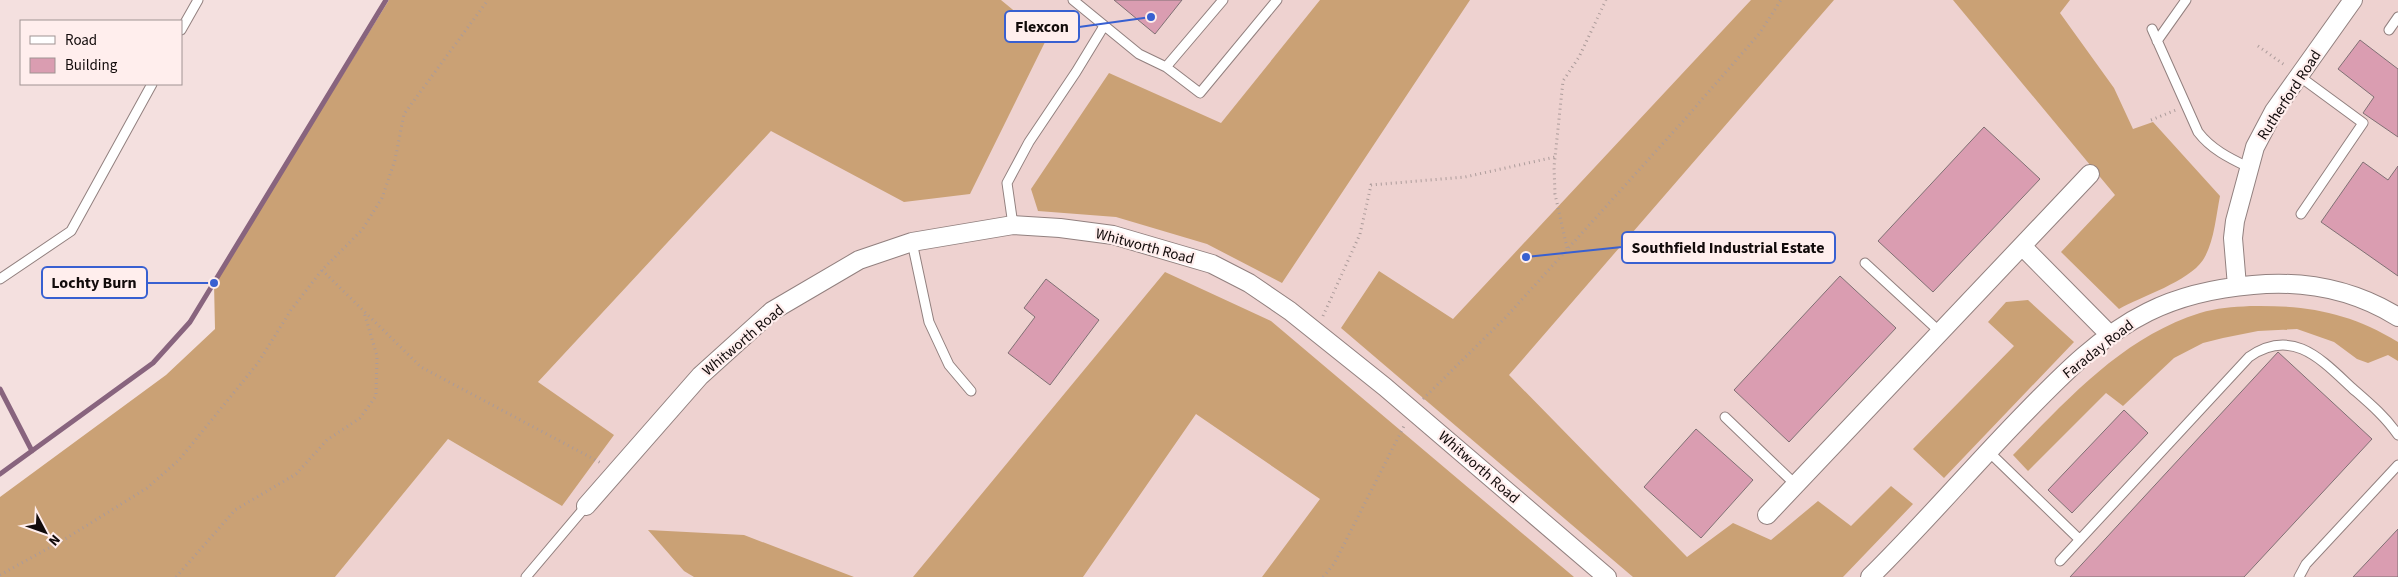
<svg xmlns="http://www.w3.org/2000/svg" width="2398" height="577" font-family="'Source Sans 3',sans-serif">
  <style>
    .built { fill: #eed2d0 }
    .forest { fill: #caa175 }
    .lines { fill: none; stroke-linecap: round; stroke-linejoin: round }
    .stream { stroke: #88647e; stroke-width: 5 }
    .building { fill: #da9db1; stroke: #807074 }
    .lane-casing { stroke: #92807f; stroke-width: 11 }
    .street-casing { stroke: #92807f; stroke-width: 20 }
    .path { stroke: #ab9b9a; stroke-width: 3; stroke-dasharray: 1 4; stroke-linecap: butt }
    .lane { stroke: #fff; stroke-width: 9 }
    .street { stroke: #fff; stroke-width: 18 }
    .labels { text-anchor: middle; stroke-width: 4.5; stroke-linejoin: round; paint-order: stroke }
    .street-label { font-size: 15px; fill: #120b0b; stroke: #ffeeed }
    .leader { fill: none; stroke: #3860d1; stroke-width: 2 }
    .callout-dot { fill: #3860d1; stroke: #ffeeed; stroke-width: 2 }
    .callout { fill: #ffeeed; stroke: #3860d1; stroke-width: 2 }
    .callout-label { font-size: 16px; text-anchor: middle; font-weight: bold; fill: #120b0b }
  </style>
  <rect width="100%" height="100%" fill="#f4e0df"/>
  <!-- built -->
  <path class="built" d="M851,0H2398V577H335L448,439L562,506L538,382L771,131Z"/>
  <!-- forest -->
  <path class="forest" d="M389,0H1001L1047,38L970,194L904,202L771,131L538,382L614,435L562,506L448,439L335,577H0V497L166,375L215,329L214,283Z
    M1320,0H1470L1282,283L1207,244L1116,217L1038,211L1031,189L1109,73L1221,123Z
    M1751,0H1834L1509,375L1687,557L1733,523L1771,540L1818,501L1851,526L1891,486L1913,504L1843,577H1633L1341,328L1379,271L1453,319Z
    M1953,0H2070L2060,13L2114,88L2133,129L2153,122L2220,196C2216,216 2214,243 2203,260C2188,282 2142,296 2119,309L2061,252L2115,195Z
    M1165,272L1271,321L1574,577H1262L1320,499L1196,414L1083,577H913Z
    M2028,300L2074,342L1944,478L1913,449L2014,346L1988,322L2006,302Z
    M2250,306C2306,305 2349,312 2398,342V361L2388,355L2368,363L2357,359L2334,342L2297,329L2258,331L2223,338L2203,343L2174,358L2123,406L2106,393L2028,471L2013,455C2068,399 2123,337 2200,313C2216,308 2233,307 2250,306Z
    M648,530L744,535L854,577H694L684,571Z"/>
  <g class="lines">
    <!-- stream -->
    <path class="stream" d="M0,389L32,451
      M0,474L153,363L190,322L386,0"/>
  </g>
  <!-- building -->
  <path class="building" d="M1114,0H1182L1155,34Z
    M2360,40L2398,69V137L2363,113L2374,97L2338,69Z
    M1984,127L2040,179L1933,292L1878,241Z
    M2363,162L2388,180L2398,166V276L2321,222Z
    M1840,276L1896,328L1789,442L1734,390Z
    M1046,279L1099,320L1050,385L1008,353L1035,317L1024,308Z
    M2278,352L2372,439L2244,577H2070Z
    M2124,410L2148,433L2072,513L2048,490Z
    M1696,429L1753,480L1701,538L1644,487Z
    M2398,529V577H2353Z"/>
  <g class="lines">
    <defs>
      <path id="lane" d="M1073,0L1139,54L1166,67L1200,93L1277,0
        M2152,29L2198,132C2211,149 2229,158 2248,167
        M181,30L198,0
        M2389,30L2398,17
        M2157,41L2186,0
        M1166,67L1223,0
        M2299,76L2363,123L2301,214
        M1013,225L1007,183L1029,142L1076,72L1104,26
        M912,242L929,322L949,365L971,391
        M1865,263L1940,332
        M0,279L71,231L152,84
        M1725,417L1796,485
        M1988,451L2079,539
        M2060,561L2249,357C2292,327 2321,359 2352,388C2368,402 2385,416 2398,435
        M526,577L586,506
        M2299,577L2306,564L2398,465"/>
      <path id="street" d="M2022,246L2110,335
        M2237,286L2233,238L2235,221L2255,147L2274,111L2353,0
        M586,506L700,376L772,311L859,260L912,242L1013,225L1060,228L1113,235L1212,264L1249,283L1290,311L1385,387L1607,577
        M1767,515L2090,174
        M1870,577C1924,524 1973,466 2026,412C2062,375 2101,335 2148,312C2180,296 2217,288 2253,285C2305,280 2354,290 2398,317"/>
    </defs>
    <!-- lane casing -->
    <use href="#lane" class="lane-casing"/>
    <!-- street casing -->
    <use href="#street" class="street-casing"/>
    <!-- path -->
    <path class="path" d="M2258,46L2286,66
      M2151,120L2176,110
      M1567,248L1555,194L1554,167L1563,81L1579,57L1606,0
      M322,270L421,367L603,464
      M1323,316L1360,234L1371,185L1465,177L1555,157
      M1423,399L1507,316L1685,119L1759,34L1781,0
      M0,575L65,539L147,488L179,460L258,363L291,310L322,270L362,230L382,198L395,160L404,114L488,0
      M176,577L235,510L296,474L327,440L360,418L376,396L377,356L364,312
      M1323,577L1334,564L1405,424"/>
    <!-- lane -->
    <use href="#lane" class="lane"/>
    <!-- street -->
    <use href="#street" class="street"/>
  </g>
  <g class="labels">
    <!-- street labels -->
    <g class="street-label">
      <text transform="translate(2289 95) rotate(-57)" y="5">Rutherford Road</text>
      <text transform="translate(1145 246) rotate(15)" y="5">Whitworth Road</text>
      <text transform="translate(743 340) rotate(-40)" y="5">Whitworth Road</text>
      <text transform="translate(2098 349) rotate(-38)" y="5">Faraday Road</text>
      <text transform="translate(1479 467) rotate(41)" y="5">Whitworth Road</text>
    </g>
  </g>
  <!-- callouts -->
  <path class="leader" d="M1151 17L1079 27M1526 257L1622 247M214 283L147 283"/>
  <g class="callout-dot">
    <circle cx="1151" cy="17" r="5"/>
    <circle cx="1526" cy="257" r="5"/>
    <circle cx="214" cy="283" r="5"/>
  </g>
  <g class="callout">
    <rect x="1005" y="11" width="74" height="31" rx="5"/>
    <rect x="1622" y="232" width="213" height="31" rx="5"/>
    <rect x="42" y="267" width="105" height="31" rx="5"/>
  </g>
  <g class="callout-label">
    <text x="1042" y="32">Flexcon</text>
    <text x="1728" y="253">Southfield Industrial Estate</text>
    <text x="94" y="288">Lochty Burn</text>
  </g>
  <!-- legend -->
  <rect x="20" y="20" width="162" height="65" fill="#ffeeed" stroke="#a09393"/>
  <rect x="30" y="36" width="25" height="8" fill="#ffffff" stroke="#a09393"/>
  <text x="65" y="45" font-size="15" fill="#120b0b">Road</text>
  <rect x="30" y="58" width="25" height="15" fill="#da9db1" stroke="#a09393"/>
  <text x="65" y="70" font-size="15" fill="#120b0b">Building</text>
  <!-- north arrow -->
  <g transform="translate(45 532) rotate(131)" stroke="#ffeeed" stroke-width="4" paint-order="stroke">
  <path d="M0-4L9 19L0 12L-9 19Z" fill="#120b0b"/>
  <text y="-8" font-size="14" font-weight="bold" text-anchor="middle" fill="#120b0b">N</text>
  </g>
</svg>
